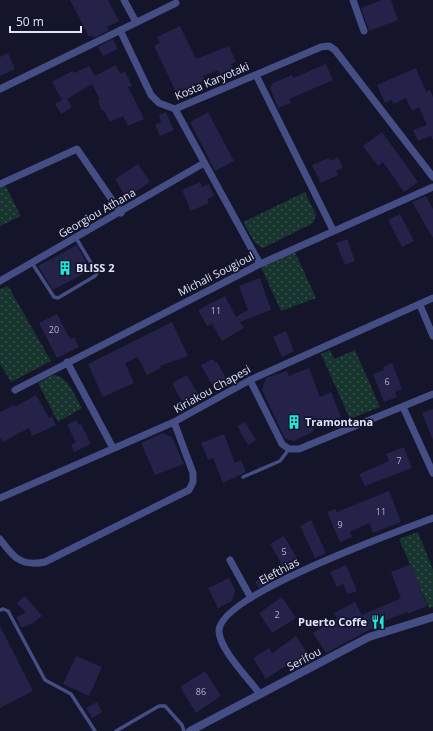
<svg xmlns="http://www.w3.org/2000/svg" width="433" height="731" font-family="'Open Sans',sans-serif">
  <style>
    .park { fill: url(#park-dots) }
    .building { fill: #242249 }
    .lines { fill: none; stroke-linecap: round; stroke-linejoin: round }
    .service { stroke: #444d84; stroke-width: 3.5 }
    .minor { stroke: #444d84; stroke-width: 7 }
    .tertiary { stroke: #444d84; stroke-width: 8 }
    .labels { text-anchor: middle; stroke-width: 3.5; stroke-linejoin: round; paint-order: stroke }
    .number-label { font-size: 9px; fill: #b2b2cf }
    .street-label { font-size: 11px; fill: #e1e2fc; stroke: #14142a }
    .poi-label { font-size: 11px; font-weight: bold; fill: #e1e2fc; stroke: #14142a; text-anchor: start }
  </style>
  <defs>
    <pattern id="park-dots" width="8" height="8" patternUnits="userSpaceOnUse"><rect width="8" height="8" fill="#18342e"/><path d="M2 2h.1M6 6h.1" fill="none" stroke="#39514d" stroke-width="1.8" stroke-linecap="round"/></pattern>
  </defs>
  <rect width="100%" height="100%" fill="#14142a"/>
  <!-- park -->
  <path class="park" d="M4,183L21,216L0,226V184Z
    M305,192L316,215L313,223L263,248L255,243L243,222Z
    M295,252L316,298L281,311L261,267Z
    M8,286L51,361L11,382L0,364V289Z
    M330,350L334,359L355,350L380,407L350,419L321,354Z
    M53,375C67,374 76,398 82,408L58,422L38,383Z
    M418,532L433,570V607L429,608L399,539Z"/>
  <!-- building -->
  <path class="building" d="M70,0H108L119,21L107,27L109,30L94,38L92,35L89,37Z
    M382,0H391L398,20L369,31L361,8Z
    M180,26L196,59L229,46L236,62L231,64L233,69L220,74L218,70L203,76L205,80L177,94L154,46L160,43L157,37Z
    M113,39L118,49L103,56L98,47Z
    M8,53L15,69L0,76V57Z
    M326,64L333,80L289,99L291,103L278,108L270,88L273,83L292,75L293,78Z
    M116,65L120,74L125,71L132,86L128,87L144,119L128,126L123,116L110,122L104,110L102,111L98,101L100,100L92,84L67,99L72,107L61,114L55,104L62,100L52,82L72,71L74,73L89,66L95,76Z
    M416,68L426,92L430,90L433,97V140L431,136L418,141L413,130L427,125L419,107L412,111L406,98L393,104L392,100L385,103L377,85Z
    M166,112L174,130L160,136L155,125L161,122L159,115Z
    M208,112L234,161L215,171L190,122Z
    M382,132L418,182L404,192L383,162L378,166L363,146Z
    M338,157L343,168L336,171L338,175L321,183L312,165L329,158L330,161Z
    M138,164L150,182L126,198L115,179Z
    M200,182L202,187L209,184L214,196L207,199L209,203L191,211L182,190Z
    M426,196L433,209V238L412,202Z
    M400,214L414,241L402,247L388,220Z
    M347,239L355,261L345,265L336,243Z
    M77,245L91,270L53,290L38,266Z
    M260,278L271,310L240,322L244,328L222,341L212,324L207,326L198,310L225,296L236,317L248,310L239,286Z
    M57,314L70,339L74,337L79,347L57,358L39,323Z
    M172,322L188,356L160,366L161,368L147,375L138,357L125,363L134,383L103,397L88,364Z
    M286,331L294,351L282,357L273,337Z
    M213,359L215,363L217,362L228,382L214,389L201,365Z
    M392,363L402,389L395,392L397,397L384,402L373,374L384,370L383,367Z
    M309,368L320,397L331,392L341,417L313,429L314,431L294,441L285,439L262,390L266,378L287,371L289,376Z
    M187,375L199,396L184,405L172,383Z
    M36,395L49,418L52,416L56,425L32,436L29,428L3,442L0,437V412L14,405L15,407Z
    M433,409V440L422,413Z
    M76,420L79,425L81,424L91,444L74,452L71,445L76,442L67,425Z
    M245,422L256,440L248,445L237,426Z
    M163,433L172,437L184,464L155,475L141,443Z
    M224,434L235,463L241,460L246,472L223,483L213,458L208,460L201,443Z
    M404,447L412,468L365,486L359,474L389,461L386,454Z
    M389,491L401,522L373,533L369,523L350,532L352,537L340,542L327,512L335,509L337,512Z
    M311,520L326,553L315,558L300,526Z
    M284,536L298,560L284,568L270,544Z
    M411,564L427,606L408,614L407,612L382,622L384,626L372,630L371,629L326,653L313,633L337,618L334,613L355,602L362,615L401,598L391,572Z
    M346,565L357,591L348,594L343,584L337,587L330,572Z
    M266,575L270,582L259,588L255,582Z
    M229,578L235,590L232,601L218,608L208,588Z
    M25,596L42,616L33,623L21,628L16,617L26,613L17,603Z
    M282,597L296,618L272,633L259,613Z
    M0,626L33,691L0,708Z
    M296,636L311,658L294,670L290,663L266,679L253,658L269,648L272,653Z
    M76,656L102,667L89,696L63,684Z
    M205,671L221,696L196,713L180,687Z
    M97,702L102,712L92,718L86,708Z"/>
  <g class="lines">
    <!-- service -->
    <path class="service" d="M32,263L54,297L58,298L95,276L97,273L76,238
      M243,477L280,461L289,449
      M0,610L3,609L8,611L45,680L71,694L95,731
      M116,731L159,706H165L182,725L184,731"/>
    <!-- minor -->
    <path class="minor" d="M124,0L136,22
      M353,0L364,31
      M120,30L151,95L159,103L175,109L321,47L329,46L335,50L433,177
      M256,75L333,230
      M0,89L176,3
      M175,109L260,264
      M0,184L77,149L121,213
      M0,281L204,163
      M420,305L433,336
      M67,362L113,448
      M250,380L282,444L289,449H299L433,394
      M15,390L260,264L433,187
      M403,407L433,473
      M0,498L174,422L250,380L433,298
      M0,539C13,557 21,567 45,562L189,490L193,482V473L174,422
      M230,560L251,598
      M260,694C249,679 219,649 219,631C219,595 399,531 433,518"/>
    <!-- tertiary -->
    <path class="tertiary" d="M190,731L369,637L433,617"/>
  </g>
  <!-- icons -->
  <defs>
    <symbol id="building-bare" viewBox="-9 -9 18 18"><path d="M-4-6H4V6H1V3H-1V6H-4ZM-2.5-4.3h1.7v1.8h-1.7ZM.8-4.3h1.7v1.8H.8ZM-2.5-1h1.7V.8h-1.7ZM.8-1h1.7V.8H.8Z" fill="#21e7da" stroke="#14142a" stroke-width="2.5" paint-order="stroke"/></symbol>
    <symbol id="restaurant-bare" viewBox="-9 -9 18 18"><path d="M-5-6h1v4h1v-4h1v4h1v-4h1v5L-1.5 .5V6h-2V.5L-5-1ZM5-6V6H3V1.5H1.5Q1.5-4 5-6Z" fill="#21e7da" stroke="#14142a" stroke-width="2.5" paint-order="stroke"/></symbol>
  </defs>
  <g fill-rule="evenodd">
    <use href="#building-bare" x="55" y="258" width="20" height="20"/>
    <use href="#building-bare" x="284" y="412" width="20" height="20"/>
    <use href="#restaurant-bare" x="368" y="612" width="20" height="20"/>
  </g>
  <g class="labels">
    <!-- number labels -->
    <g class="number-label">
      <text x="216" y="314">11</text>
      <text x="54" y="333">20</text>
      <text x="387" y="385">6</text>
      <text x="399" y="464">7</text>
      <text x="381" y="515">11</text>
      <text x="340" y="528">9</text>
      <text x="284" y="555">5</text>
      <text x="277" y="618">2</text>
      <text x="201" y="695">86</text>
    </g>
    <!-- street labels -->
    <g class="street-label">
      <text transform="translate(212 81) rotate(-23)" y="4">Kosta Karyotaki</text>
      <text transform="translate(97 213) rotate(-30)" y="4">Georgiou Athana</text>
      <text transform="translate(216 274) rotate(-27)" y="4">Michali Sougioul</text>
      <text transform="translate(212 389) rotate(-29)" y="4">Kiriakou Chapesi</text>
      <text transform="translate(279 571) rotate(-28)" y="4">Elefthias</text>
      <text transform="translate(304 659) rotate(-28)" y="4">Serifou</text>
    </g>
    <!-- poi labels -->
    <g class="poi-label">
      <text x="76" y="272">BLISS 2</text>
      <text x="305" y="426">Tramontana</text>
      <text x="367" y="626" text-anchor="end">Puerto Coffe</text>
    </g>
  </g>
  <!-- scale -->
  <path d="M10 26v6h71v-6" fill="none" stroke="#e1e2fc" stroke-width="2"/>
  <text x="16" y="26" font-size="12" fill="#e1e2fc" stroke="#14142a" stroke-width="3" paint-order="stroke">50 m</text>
</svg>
